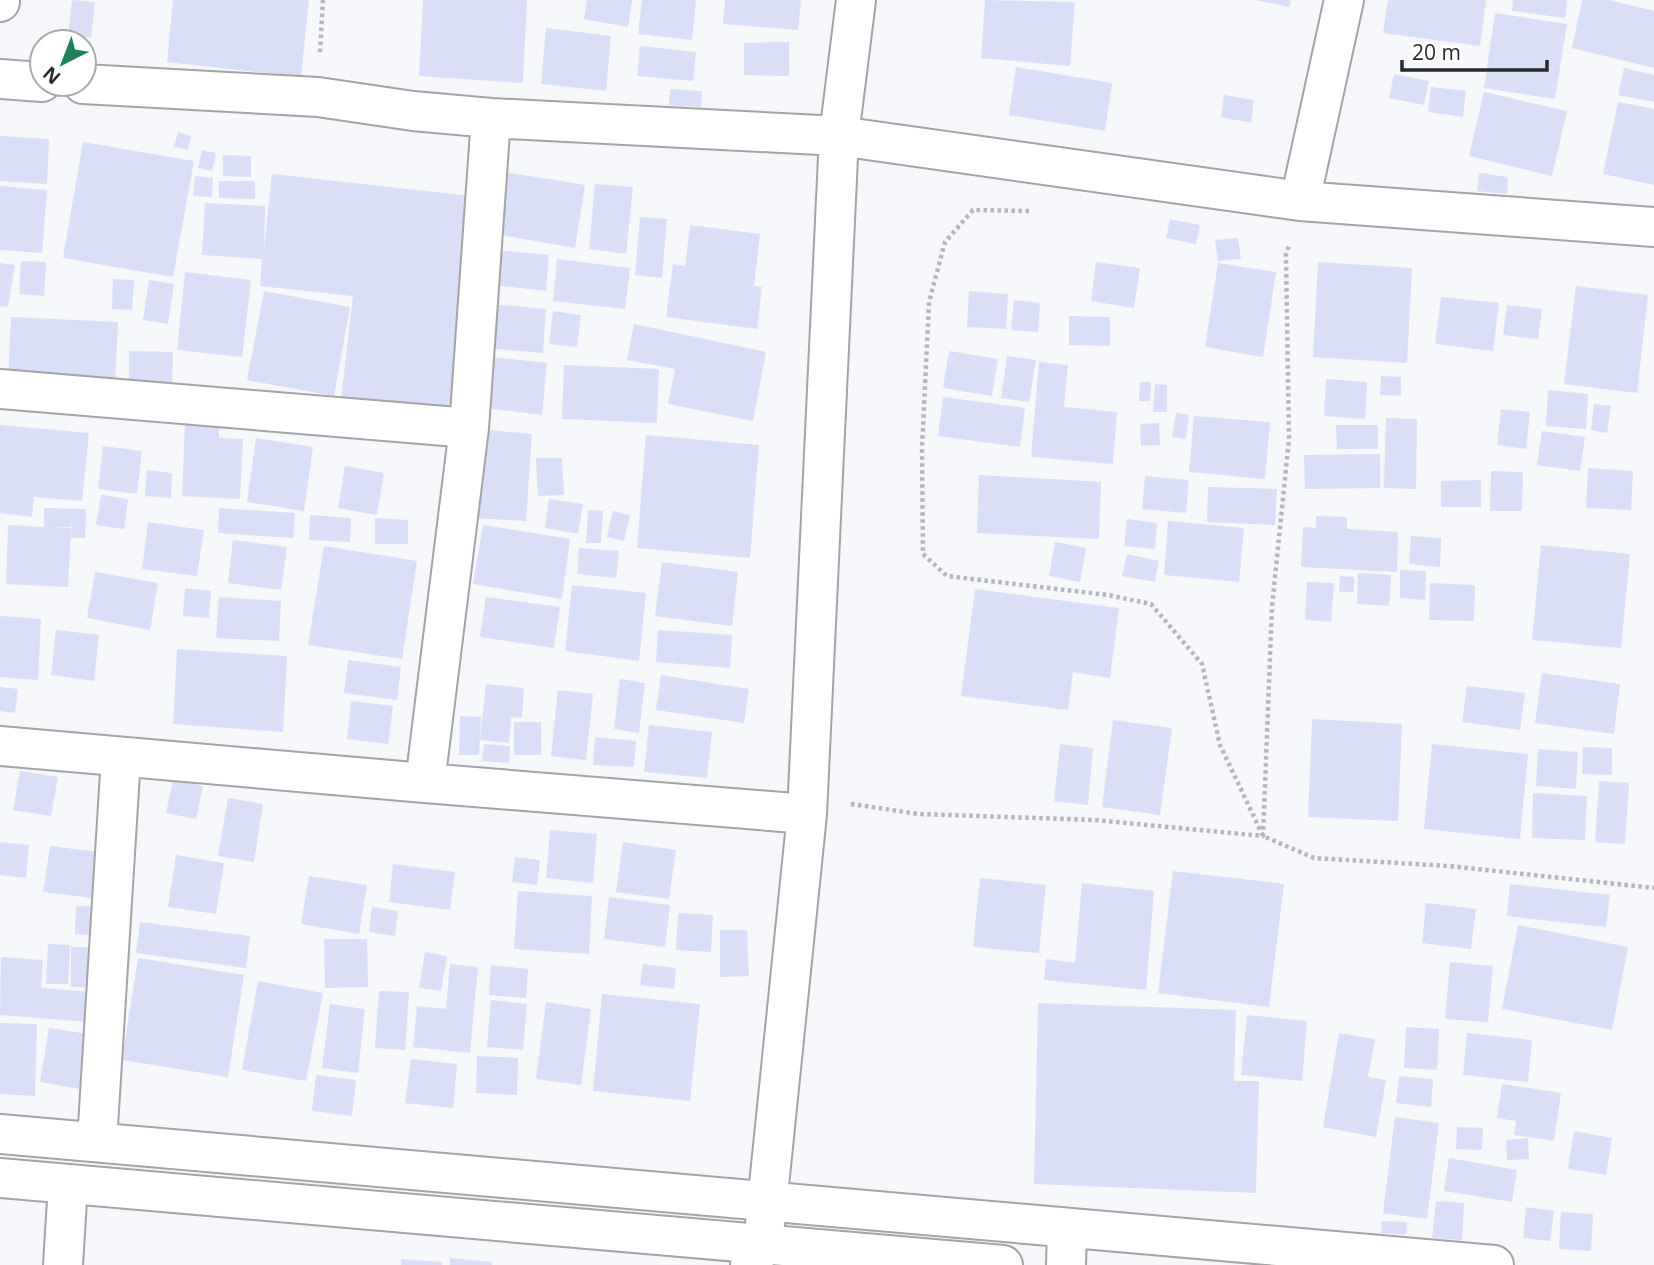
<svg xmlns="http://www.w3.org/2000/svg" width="1654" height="1265" font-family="'Open Sans',sans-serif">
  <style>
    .building { fill: #dadef7 }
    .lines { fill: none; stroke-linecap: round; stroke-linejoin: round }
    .minor-casing { stroke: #a4a4a8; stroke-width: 42 }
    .path { stroke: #b6b7ba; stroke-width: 4.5; stroke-dasharray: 3.5 3.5; stroke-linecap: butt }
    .minor { stroke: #fff; stroke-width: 38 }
  </style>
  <rect width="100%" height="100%" fill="#f6f7fa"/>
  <!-- building -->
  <path class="building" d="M72,0L95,2L91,38L68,35Z
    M173,0H309L301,77L167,62Z
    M423,0H527L523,83L419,76Z
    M587,0H632L628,27L584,19Z
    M642,0H696L692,40L638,34Z
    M725,0H801L798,30L723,24Z
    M985,0L1075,2L1070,66L981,58Z
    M1255,0H1291L1290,7Z
    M1388,0H1486L1480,46L1383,33Z
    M1513,0H1567L1565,18L1512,11Z
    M1582,0H1609L1654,11V68L1572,48Z
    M1495,13L1567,24L1555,99L1484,88Z
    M546,28L611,36L606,91L541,84Z
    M789,42V76L744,75V43Z
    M640,46L696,52L693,81L637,76Z
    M1016,67L1112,83L1105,131L1009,115Z
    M1624,68L1654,75V102L1618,95Z
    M1394,74L1429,81L1424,105L1389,98Z
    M1431,87L1466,91L1463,117L1428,112Z
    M670,89L702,91L701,107L669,105Z
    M1484,92L1567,111L1552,176L1469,156Z
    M1224,95L1254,100L1251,123L1221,117Z
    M1618,102L1654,109V185L1603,174Z
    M178,132L191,136L188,150L174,147Z
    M0,136L49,139L47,184L0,181Z
    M83,142L194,161L173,277L63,258Z
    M202,150L216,153L212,171L198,168Z
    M223,155L251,156V177L223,176Z
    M499,171L585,185L575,248L489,233Z
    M1479,173L1508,177L1507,194L1477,191Z
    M272,174L471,196L449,412L341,400L353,296L260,286L262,259L202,255L205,203L265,206L264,249Z
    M195,176L213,178L212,197L193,196Z
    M219,181H255V199L219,198Z
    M595,184L633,187L626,254L589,249Z
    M0,186L47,190L42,253L0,250Z
    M640,217L667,219L662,278L635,275Z
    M1170,219L1200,225L1196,244L1166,238Z
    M690,225L760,234L754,286L762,287L757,329L666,317L673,264L685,266Z
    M1238,238L1241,259L1218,261L1215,240Z
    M498,250L549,255L546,291L494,285Z
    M557,259L630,268L625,309L553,301Z
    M21,261L46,262L44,296L19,294Z
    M1096,262L1140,268L1134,308L1091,301Z
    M1318,262L1412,268L1407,363L1313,357Z
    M0,263L15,265L8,307L0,306Z
    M1218,263L1276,272L1263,357L1205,347Z
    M185,272L251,280L242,357L177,350Z
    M113,279L134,280L132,310L112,309Z
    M149,280L174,284L168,324L143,320Z
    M1576,286L1648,295L1637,393L1564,384Z
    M264,291L350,307L334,396L247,380Z
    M969,291L1008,294L1006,329L967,327Z
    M1441,297L1499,303L1493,351L1435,344Z
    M1014,300L1040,303L1038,332L1011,330Z
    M491,304L546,309L543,353L487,348Z
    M1507,305L1542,309L1538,339L1503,335Z
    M553,311L581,315L577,347L549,344Z
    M1069,316L1110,317V346L1069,345Z
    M11,317L118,322L115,388L8,383Z
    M634,324L766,352L753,421L668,404L675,369L627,360Z
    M129,351L173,352L172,388L129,387Z
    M949,351L998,359L992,396L943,388Z
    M484,356L547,363L542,415L478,407Z
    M1007,356L1036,360L1029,402L1001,398Z
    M1039,362L1068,365L1064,407L1117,412L1113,464L1031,457Z
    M564,365L659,369L657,423L562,419Z
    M1381,376L1401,377V396L1380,395Z
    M1326,379L1367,382L1365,419L1324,416Z
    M1140,382H1151L1150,401H1139Z
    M1155,384L1167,385V412H1153Z
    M1548,390L1588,394L1586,429L1546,426Z
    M943,397L1025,408L1020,447L938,436Z
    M1594,404L1611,406L1607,433L1591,430Z
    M1501,409L1530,412L1526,449L1497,445Z
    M1176,413L1189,415L1186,439L1172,437Z
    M1194,416L1270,422L1265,479L1189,472Z
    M1386,418L1417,419L1416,489L1384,488Z
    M185,423L219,425V438L243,439L240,499L182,496Z
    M1159,423L1160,445L1141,446L1140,424Z
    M0,425L89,433L82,501L34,497L32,517L0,513Z
    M1336,425H1378V449H1337Z
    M478,429L532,434L526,521L472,518Z
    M1542,431L1585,437L1580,471L1537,465Z
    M646,435L759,445L750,558L637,548Z
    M256,438L313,447L304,511L247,502Z
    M103,446L142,451L137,494L98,489Z
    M1380,454V488L1305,489L1304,455Z
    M536,458H562L564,495L538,496Z
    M345,466L384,473L377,515L338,508Z
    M1588,468L1633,471L1631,510L1586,508Z
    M147,470L172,473L171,498L145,496Z
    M1491,471L1523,472L1522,511H1490Z
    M979,475L1101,482L1099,539L977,533Z
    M1145,476L1189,480L1186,513L1142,509Z
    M1481,480V507H1441V481Z
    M1208,487L1277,489L1275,525L1207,522Z
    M101,495L128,499L124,529L96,525Z
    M549,499L583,504L578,534L545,528Z
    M44,508L86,509L85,538H71L72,521L71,527H51L71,528L68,587L6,584L8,525L44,527Z
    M219,508L295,513L293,538L218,533Z
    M588,510L603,511L601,543H586Z
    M613,511L630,515L624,541L607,537Z
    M310,515L351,518L350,542L309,540Z
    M1316,516L1347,517V529L1398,532L1397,572L1301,567L1303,527L1316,528Z
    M375,518L408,520V544H375Z
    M1127,519L1157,523L1155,549L1124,546Z
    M1168,521L1244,528L1239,582L1164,575Z
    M148,522L204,530L197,576L142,569Z
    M483,525L570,539L562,599L473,584Z
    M1411,536L1441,538L1440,567L1409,564Z
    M233,540L287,547L281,590L228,583Z
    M1055,542L1086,548L1080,582L1049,576Z
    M1541,545L1630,554L1621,648L1532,640Z
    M324,546L417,561L402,659L308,645Z
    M579,548L619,551L616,578L577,574Z
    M1127,554L1159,561L1155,582L1122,576Z
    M662,562L738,572L732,626L655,616Z
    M1400,570L1426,571L1425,600L1400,598Z
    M95,572L158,583L150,630L87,618Z
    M1358,573L1391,575L1389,606L1357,604Z
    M1340,576L1354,577V592H1339Z
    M1307,582L1334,583L1331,622L1305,620Z
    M1430,583L1475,585L1474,621L1429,620Z
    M572,585L646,593L639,661L565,651Z
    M185,588L211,591L209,618L183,616Z
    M975,589L1119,608L1110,678L1073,672L1068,710L961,696Z
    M219,597L281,601L279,641L216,638Z
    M486,597L560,607L554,648L480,637Z
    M0,616L41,619L38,680L0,677Z
    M56,630L99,635L94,681L51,675Z
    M658,630L732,635L730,668L656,662Z
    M177,649L287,656L283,732L173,724Z
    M348,660L401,667L397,700L344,693Z
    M1542,673L1620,684L1614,734L1535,723Z
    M661,675L749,689L744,723L656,710Z
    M620,679L645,683L639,733L614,729Z
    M486,684L524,688L522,718L511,717L509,743L480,740Z
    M1467,686L1525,693L1520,730L1462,722Z
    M0,687L18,689L15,713L0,711Z
    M558,690L593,694L586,760L551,756Z
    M351,701L393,706L388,744L347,739Z
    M460,716L481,717L479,755H459Z
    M1312,719L1402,724L1398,821L1308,817Z
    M1113,720L1172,728L1160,815L1102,807Z
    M514,722H541V755H514Z
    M649,725L712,732L707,778L644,772Z
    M595,737L636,741L634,767L593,765Z
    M484,744L510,746L509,763L482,761Z
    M1060,744L1093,748L1088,805L1054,801Z
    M1432,744L1528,754L1520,839L1424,829Z
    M1583,747L1612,748V775L1582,774Z
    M1538,749L1578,752L1576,789L1536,786Z
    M20,771L58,777L51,816L13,810Z
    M173,780L203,786L196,819L166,813Z
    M1599,781L1629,783L1625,844L1595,842Z
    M1533,793L1587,796L1585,840L1532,838Z
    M228,798L263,804L254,862L218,856Z
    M550,830L597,834L593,883L546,878Z
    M0,842L29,845L26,878L0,875Z
    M623,842L676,850L669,899L616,892Z
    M50,846L106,853L100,899L43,892Z
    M176,855L224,863L216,914L168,907Z
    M515,857L540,860L537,885L512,882Z
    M393,864L455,872L450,910L389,902Z
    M1173,871L1284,884L1269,1007L1158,993Z
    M309,876L367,885L359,934L301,924Z
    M980,878L1046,885L1039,953L973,947Z
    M1082,883L1154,891L1146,990L1044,980L1046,959L1075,963Z
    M1510,884L1610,895L1606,927L1507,916Z
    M518,891L592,896L589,954L514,949Z
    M609,897L670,905L665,947L604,939Z
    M1426,903L1476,909L1471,949L1422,943Z
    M76,906L101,907L99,936L75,934Z
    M372,907L398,911L395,936L369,932Z
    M678,913L713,915L711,952L676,950Z
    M140,922L250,936L246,968L136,953Z
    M1518,925L1628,947L1612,1030L1502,1009Z
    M720,930H747L749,976L720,977Z
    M324,939H367L368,987L325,988Z
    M48,944L70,945L68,984H46Z
    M71,947H96V987H71Z
    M425,952L447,956L441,991L419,988Z
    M1,957L43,960L41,988L91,992L89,1022L0,1015Z
    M138,958L244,975L228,1077L122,1060Z
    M1450,962L1493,966L1488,1022L1445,1019Z
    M450,964L478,967L470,1053L413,1047L417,1006L446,1009Z
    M643,964L676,968L674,989L640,985Z
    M491,965L528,969L526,998L489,995Z
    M258,981L323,993L306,1081L242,1070Z
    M379,991L409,992L405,1050L375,1048Z
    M602,994L700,1004L690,1101L593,1091Z
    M491,1000L527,1004L523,1050L487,1047Z
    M546,1002L591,1009L581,1085L536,1079Z
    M1038,1003L1236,1010L1234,1081H1259L1256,1193L1034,1184Z
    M330,1004L365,1009L358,1073L322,1068Z
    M1247,1015L1307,1021L1302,1081L1241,1075Z
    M0,1023L37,1024L35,1096L0,1094Z
    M1406,1027L1439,1029L1437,1070L1404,1068Z
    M49,1028L88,1034L79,1089L40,1082Z
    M1339,1033L1375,1039L1368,1077L1386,1080L1376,1137L1323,1127Z
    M1467,1033L1532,1040L1528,1082L1463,1075Z
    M477,1056L518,1058L517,1095L476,1093Z
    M411,1059L457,1064L453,1108L405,1103Z
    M316,1075L356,1080L352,1116L312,1111Z
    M1399,1076L1433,1079L1431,1107L1396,1103Z
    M1502,1084L1561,1093L1554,1141L1514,1135L1516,1121L1497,1118Z
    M1395,1117L1439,1123L1427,1219L1383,1213Z
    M1457,1127L1483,1128L1482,1150L1456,1149Z
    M1574,1131L1612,1138L1606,1175L1568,1169Z
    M1528,1138L1529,1159L1507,1160L1506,1140Z
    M1449,1158L1517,1170L1512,1202L1444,1191Z
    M1436,1201L1464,1203L1462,1240L1432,1238Z
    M1526,1207L1554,1211L1550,1241L1523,1238Z
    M1561,1212L1593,1214L1591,1251L1559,1249Z
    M1382,1221L1407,1222L1406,1235L1381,1233Z
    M450,1258L492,1262V1265H450Z
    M401,1259L442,1262V1265H401Z"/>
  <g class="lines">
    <defs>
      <path id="minor" d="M0,2V0
        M0,79L42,82
        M83,84L318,97L413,111L491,118L839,136L1300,201L1654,227
        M1300,201L1344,0
        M0,389L469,428
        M0,746L425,783L469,428L491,118
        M425,783L807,814
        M0,1134L1494,1265
        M97,1142L121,757
        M0,1178L1003,1265
        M63,1265L68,1184
        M750,1265L763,1244L807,814L839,136L856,0
        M1066,1265L1067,1229"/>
    </defs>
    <!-- minor casing -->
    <use href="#minor" class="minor-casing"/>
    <!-- path -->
    <path class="path" d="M320,52L323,0
      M1029,211L973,210L945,242L929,302L922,448L923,554L947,576L1108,595L1151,604L1202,664L1220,745L1263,836L1314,858L1449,866L1654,888
      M851,804L919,814L1095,820L1263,836L1272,607L1289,439L1286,255L1289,245"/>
    <!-- minor -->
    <use href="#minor" class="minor"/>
  </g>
  <!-- north arrow -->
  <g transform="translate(63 63) rotate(222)"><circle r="33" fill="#ffffff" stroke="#a9aaaa" stroke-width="2"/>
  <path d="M0-5L12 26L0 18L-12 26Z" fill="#1f815a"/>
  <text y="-10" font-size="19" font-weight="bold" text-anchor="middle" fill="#292a2b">N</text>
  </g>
  <!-- scale -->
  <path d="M1402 60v10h145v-10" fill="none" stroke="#292a2b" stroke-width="3.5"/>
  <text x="1412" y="60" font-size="21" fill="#292a2b" stroke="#ffffff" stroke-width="5" paint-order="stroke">20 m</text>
</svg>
